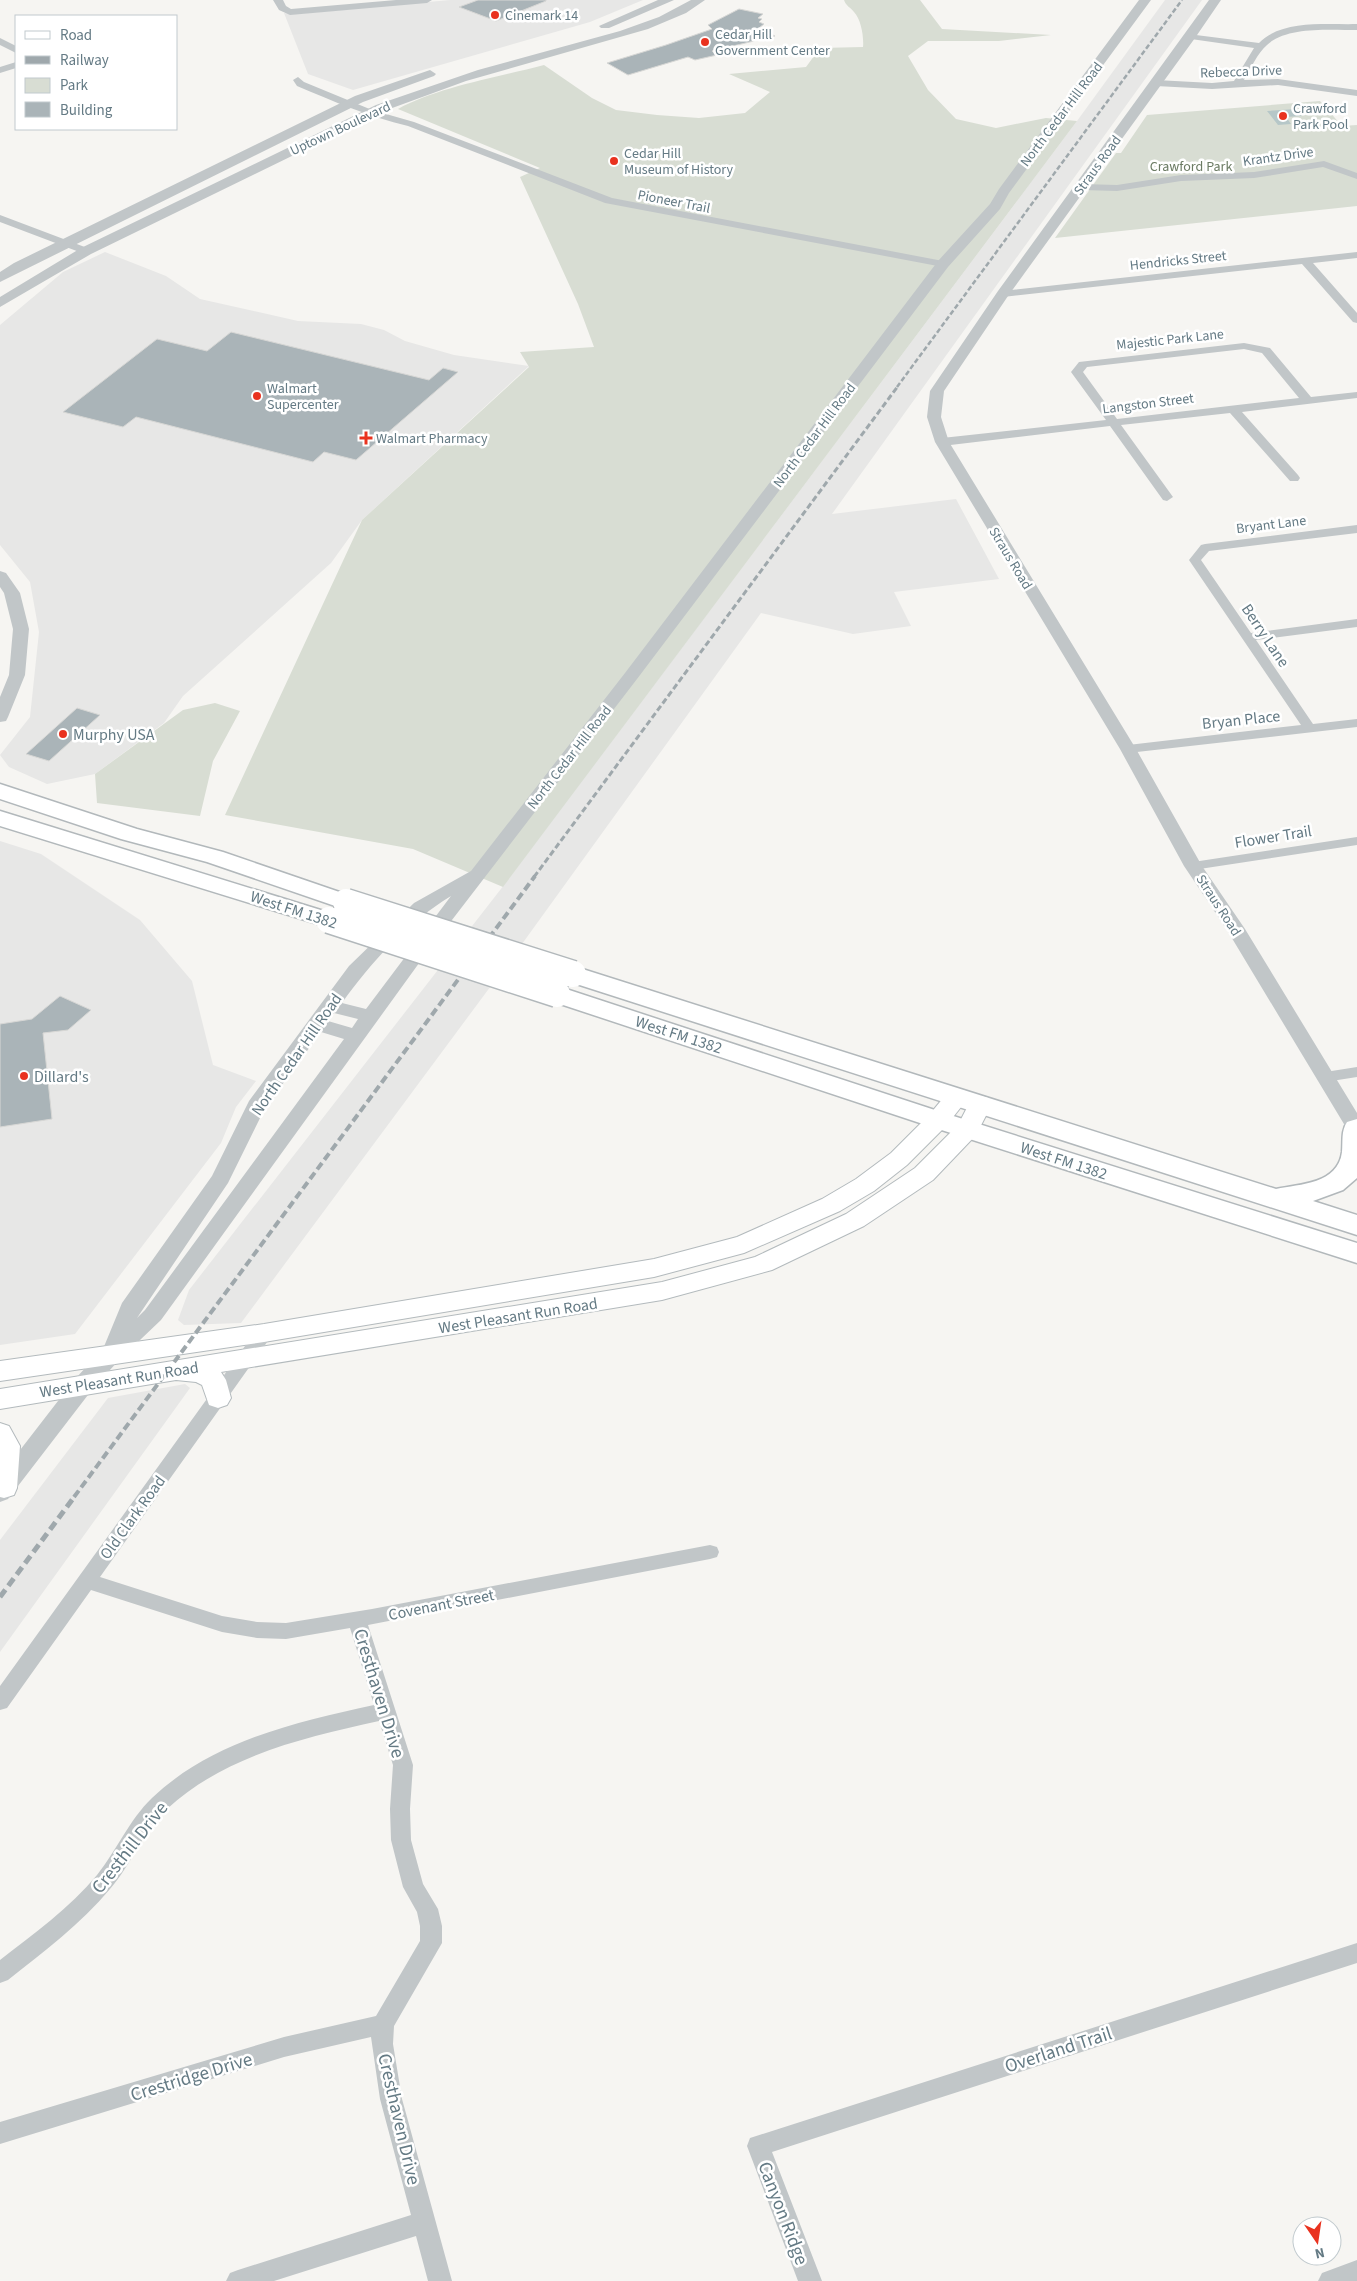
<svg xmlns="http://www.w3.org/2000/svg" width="1357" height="2281" font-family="'Source Sans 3',sans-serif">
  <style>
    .built { fill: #e7e7e6 }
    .green { fill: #d8ddd3 }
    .water { fill: #b6c7c8 }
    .building { fill: #aab4b8; stroke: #d7d7d5 }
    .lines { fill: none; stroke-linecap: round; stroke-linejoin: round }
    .secondary-casing { stroke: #b3babd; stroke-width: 2 }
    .primary-casing { stroke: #b2b8bb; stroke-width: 3 }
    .minor { fill: #c1c6c8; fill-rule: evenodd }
    .tertiary { fill: #c1c6c8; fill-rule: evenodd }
    .secondary { fill: #fff; fill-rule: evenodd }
    .primary { fill: #fff; fill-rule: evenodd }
    .rail-far3 { stroke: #9fa8ac; stroke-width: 2.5; stroke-dasharray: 5 2.5; stroke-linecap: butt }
    .rail-far2 { stroke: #9fa8ac; stroke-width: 3; stroke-dasharray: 6 3; stroke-linecap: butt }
    .rail-far1 { stroke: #9fa8ac; stroke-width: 4; stroke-dasharray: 8 4; stroke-linecap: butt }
    .rail { stroke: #9fa8ac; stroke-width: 5; stroke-dasharray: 9 5; stroke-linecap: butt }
    .primary-bridge-casing { stroke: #b2b8bb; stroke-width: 29; stroke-linecap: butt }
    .primary-bridge { stroke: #fff; stroke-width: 26 }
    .poi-dot { fill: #e9321f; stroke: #fff; stroke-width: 2 }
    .labels { text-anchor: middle; stroke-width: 5; stroke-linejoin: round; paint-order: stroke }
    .far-poi-label { font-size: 14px; fill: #647a84; stroke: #fff; text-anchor: start }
    .far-street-label { font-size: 14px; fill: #647a84; stroke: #fff }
    .far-park-label { font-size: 14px; fill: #6b7b63; stroke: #fff }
    .street-label { font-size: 16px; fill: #647a84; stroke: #fff }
    .poi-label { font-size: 16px; fill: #647a84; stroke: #fff; text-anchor: start }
    .near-street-label { font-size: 19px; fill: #647a84; stroke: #fff }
  </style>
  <rect width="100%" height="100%" fill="#f6f5f2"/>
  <!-- built -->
  <path class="built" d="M450,0H643L590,22L353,90L308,74L284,13L296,14Z
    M1165,0H1202L832,514L956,499L999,579L894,592L911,626L853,634L761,613L522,944L241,1323L184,1325L178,1320L189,1290L504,885L1077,121Z
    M105,252L166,276L200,299L298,321L361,324L384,330L405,341L454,355L529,366L362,520L331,563L183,696L164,723L95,774L47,784L9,767L0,755L30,717L39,632L30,582L0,545V325L63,272Z
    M0,841L41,854L140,920L192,981L213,1065L256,1081L236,1107L221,1143L75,1334L0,1345Z
    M185,1384L190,1388L0,1652V1540L108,1398Z"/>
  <!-- green -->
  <path class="green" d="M844,0H920L942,29L1051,35L999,41H928L908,56L928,90L956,119L996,128L1046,118L1077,121L503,887L413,849L225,815L362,520L529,367L520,352L594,347L578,304L520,177L540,168L398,109C438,87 499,77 544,65L592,98L616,110L657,115L699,118L745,113L770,92L729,74L806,67L820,48L863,47C864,37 861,19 854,12C850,7 846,6 844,0Z
    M1320,101L1342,126L1357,125V206L1055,238L1116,153H1121L1147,115Z
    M215,703L240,711L213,761L200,816L97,803L95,774L183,710Z"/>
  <!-- water -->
  <path class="water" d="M1296,109L1302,116L1286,117L1291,124L1278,125L1267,111Z"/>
  <!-- building -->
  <path class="building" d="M478,0H546V1L496,21L459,7Z
    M739,9L763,14L758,18L762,19L759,22L764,24L759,28L775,36L712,51L717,55L695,60L688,57L628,75L607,63L666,45L712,29L708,25Z
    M231,332L429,380L443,368L458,372L356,460L324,452L313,462L136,417L123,427L63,412L157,339L207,351Z
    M77,708L100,715L49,761L26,754Z
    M60,996L91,1010L68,1030L43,1033L52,1119L0,1127V1024L32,1019Z"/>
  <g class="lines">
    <defs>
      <path id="secondary" d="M957,1089L965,1091L969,1097L946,1126L907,1165L874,1191L840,1211L744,1253L654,1277L264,1342L0,1381V1361L264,1324L654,1259L737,1237L822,1199L856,1179L891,1153L930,1114L949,1091Z
        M980,1096L988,1098L992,1104L976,1135L933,1180L864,1226L772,1270L662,1300L221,1372L226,1380L231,1398L227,1405L218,1408L209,1405L202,1385L196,1382L176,1380L0,1409V1389L662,1282L755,1257L846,1214L915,1168L958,1125L972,1098Z
        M0,1423L9,1426L20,1446L17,1488L14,1495L4,1498L0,1497Z"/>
      <path id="primary" d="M0,784L137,829L223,852L354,897L358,902L354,907L346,909L338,907L207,862L121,839L0,799Z
        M0,811L337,915L341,920L337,925L329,927L321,925L0,826Z
        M573,966L1276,1189C1300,1184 1338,1184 1342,1152C1343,1141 1341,1131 1347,1122L1357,1119V1178L1343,1190L1313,1201L1357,1215V1235L564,980L561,974L564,968Z
        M557,986L947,1114L1357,1243V1263L929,1126L548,1000L545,994L548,988Z"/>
    </defs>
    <!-- secondary casing -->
    <use href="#secondary" class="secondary-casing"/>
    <!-- primary casing -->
    <use href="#primary" class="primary-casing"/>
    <!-- minor -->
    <path class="minor" d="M273,0H283L286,6L291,9L396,0H432L427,3L290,15L279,10Z
      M1357,24V30C1332,30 1286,26 1267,45C1257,54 1251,68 1244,80L1278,79L1357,90V96L1278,85L1212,89L1156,86L1151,83L1156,80L1212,83L1234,81L1254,48L1191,39L1188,38V34L1259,43C1282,19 1327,25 1357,24Z
      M0,38L16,46V53L0,45Z
      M16,62V68L0,73V67Z
      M298,77L304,82L372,110L414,122L612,198L943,261L948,264L943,267L605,203L408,126C369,117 333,101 297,86L293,80Z
      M1324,161L1357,173V179L1323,167L1254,178L1181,181L1117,191L1082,190L1077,187L1082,184L1117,185L1181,175L1254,172Z
      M0,215L90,249L91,251L86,254L82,253L0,222Z
      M1357,252V258L1313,263L1357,313V323L1353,322L1302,264L1003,297L998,294L1003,291Z
      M1244,343L1270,348L1311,397L1357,392V398L1242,412L1298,475L1300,478L1298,481H1290L1230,413L1121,425L1173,497L1167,501L1163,500L1110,426L942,446L936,442L942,438L1106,420L1071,372L1079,362ZM1244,349L1262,353L1299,398L1117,419L1083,372L1087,367Z
      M1357,525V533L1209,551L1201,560L1251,633L1357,619V627L1256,640L1313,724L1357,719V727L1128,753L1123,752L1121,749L1128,745L1301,725L1189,560L1201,545L1205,544Z
      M1357,837V845L1193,870L1186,866L1193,862Z
      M1357,1067V1077L1325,1082L1319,1081L1317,1077L1319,1073Z
      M264,1327L270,1328L273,1333L270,1338L100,1577L222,1616L257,1622L286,1623L372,1609L710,1545L717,1547L719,1552L717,1557L710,1559L368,1625L413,1765L410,1809L411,1840L423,1884L438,1909L442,1926V1943L394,2026L393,2044L402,2099L452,2281H428L416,2236L274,2281H226L230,2273L238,2270L411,2215L380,2099L371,2037L284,2057L0,2144V2122L284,2037L376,2016L420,1941V1926L417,1912L403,1887L391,1840L390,1809L393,1765L379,1721C303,1738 226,1755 167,1809C143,1831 132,1864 110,1889C81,1924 43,1952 8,1980L0,1983V1960C33,1934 70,1908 97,1875C117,1850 129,1820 152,1798C212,1741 296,1722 374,1705L350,1628L286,1639L257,1638L222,1632L91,1590L7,1708L0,1710V1686L258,1328Z
      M1357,1943V1963L772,2152L822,2281H798L747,2146L750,2138Z
      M1357,2260V2281H1318L1322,2273Z"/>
    <!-- tertiary -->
    <path class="tertiary" d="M658,0H674L609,28H601L599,26Z
      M691,0H705L686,13L648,29L466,81L384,111L91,254L0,307V297L81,248L376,105L478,70L620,31L659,17Z
      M1139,0H1151L1009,193L1000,209L948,267L637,679L422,959L161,1320L119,1360L91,1391L8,1499L0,1502V1476L75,1379L103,1349L122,1303L212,1176L249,1101L349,966L414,903L471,871L625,673L938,261L990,204L999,189ZM451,896L366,1009L342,1003C371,962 408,922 451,896ZM334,1013L358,1019L352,1028L328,1021ZM321,1032L344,1039L145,1310L137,1318L228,1183L265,1108Z
      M1209,0H1221L1195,38L1008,296L944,391L941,417L949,442L1136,749L1202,866L1245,929L1357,1113V1136L1350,1134L1227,930L1184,866L1120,749L935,442L927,417L930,391L998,291Z
      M430,70L436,74L434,76L363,102L0,282V272L14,263L355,96Z
      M0,571L6,573L20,593L29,629L25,675L8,717L6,721L0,722V697L9,675L13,629L4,593L0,587Z"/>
    <!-- secondary -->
    <use href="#secondary" class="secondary"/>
    <!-- primary -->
    <use href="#primary" class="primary"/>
    <!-- rail-far3 -->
    <path class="rail-far3" d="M897,387L1182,0"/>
    <!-- rail-far2 -->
    <path class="rail-far2" d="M534,877L898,386"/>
    <!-- rail-far1 -->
    <path class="rail-far1" d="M74,1497L535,876"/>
    <!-- rail -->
    <path class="rail" d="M0,1597L75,1496"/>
    <defs>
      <path id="primary-bridge" d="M346,902L573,974
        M329,920L557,994"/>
    </defs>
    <!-- primary-bridge casing -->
    <use href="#primary-bridge" class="primary-bridge-casing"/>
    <!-- primary-bridge -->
    <use href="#primary-bridge" class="primary-bridge"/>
  </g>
  <!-- markers -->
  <g class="poi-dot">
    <circle cx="495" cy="15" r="5"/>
    <circle cx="705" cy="42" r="5"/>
    <circle cx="1283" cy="116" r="5"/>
    <circle cx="614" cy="161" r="5"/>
    <circle cx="257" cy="396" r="5"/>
    <path d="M363.5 430.5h5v5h5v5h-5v5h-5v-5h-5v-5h5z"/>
    <circle cx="63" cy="734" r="5"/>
    <circle cx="24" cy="1076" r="5"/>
  </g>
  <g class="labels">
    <!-- far-poi labels -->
    <g class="far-poi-label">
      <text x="505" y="20">Cinemark 14</text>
      <text x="715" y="39">Cedar Hill<tspan x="715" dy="16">Government Center</tspan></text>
      <text x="1293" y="113">Crawford<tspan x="1293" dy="16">Park Pool</tspan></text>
      <text x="624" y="158">Cedar Hill<tspan x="624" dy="16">Museum of History</tspan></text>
      <text x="267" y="393">Walmart<tspan x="267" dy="16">Supercenter</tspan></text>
      <text x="376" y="443">Walmart Pharmacy</text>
    </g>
    <!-- far-street labels -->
    <g class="far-street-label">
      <text transform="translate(1241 71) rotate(-2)" y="5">Rebecca Drive</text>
      <text transform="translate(1061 114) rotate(-53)" y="5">North Cedar Hill Road</text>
      <text transform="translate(340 128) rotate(-25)" y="5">Uptown Boulevard</text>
      <text transform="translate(1278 156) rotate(-8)" y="5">Krantz Drive</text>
      <text transform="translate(1097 165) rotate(-54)" y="5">Straus Road</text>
      <text transform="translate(674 201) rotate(11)" y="5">Pioneer Trail</text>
      <text transform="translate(1178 260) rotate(-6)" y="5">Hendricks Street</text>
      <text transform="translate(1170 339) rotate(-6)" y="5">Majestic Park Lane</text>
      <text transform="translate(1148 403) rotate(-7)" y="5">Langston Street</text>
      <text transform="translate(814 435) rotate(-53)" y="5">North Cedar Hill Road</text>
      <text transform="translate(1271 524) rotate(-7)" y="5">Bryant Lane</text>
      <text transform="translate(1011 558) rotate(59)" y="5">Straus Road</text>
      <text transform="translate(569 757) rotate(-52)" y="5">North Cedar Hill Road</text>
      <text transform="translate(1219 905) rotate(57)" y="5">Straus Road</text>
    </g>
    <!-- far-park labels -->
    <g class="far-park-label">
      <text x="1191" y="171">Crawford Park</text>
    </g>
    <!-- street labels -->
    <g class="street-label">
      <text transform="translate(1266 635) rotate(56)" y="6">Berry Lane</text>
      <text transform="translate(1241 719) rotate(-6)" y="6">Bryan Place</text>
      <text transform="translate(1273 836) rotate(-9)" y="6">Flower Trail</text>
      <text transform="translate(294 909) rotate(18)" y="6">West FM 1382</text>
      <text transform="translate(679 1034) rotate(18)" y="6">West FM 1382</text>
      <text transform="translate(296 1054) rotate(-55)" y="6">North Cedar Hill Road</text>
      <text transform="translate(1064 1160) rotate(18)" y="6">West FM 1382</text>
      <text transform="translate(518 1315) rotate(-9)" y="6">West Pleasant Run Road</text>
      <text transform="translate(119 1379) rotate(-9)" y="6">West Pleasant Run Road</text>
      <text transform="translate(132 1517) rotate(-54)" y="6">Old Clark Road</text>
      <text transform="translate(441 1604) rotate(-11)" y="6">Covenant Street</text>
    </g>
    <!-- poi labels -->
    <g class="poi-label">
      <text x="73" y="740">Murphy USA</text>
      <text x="34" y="1082">Dillard's</text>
    </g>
    <!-- near-street labels -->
    <g class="near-street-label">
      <text transform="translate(380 1693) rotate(73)" y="7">Cresthaven Drive</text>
      <text transform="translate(129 1847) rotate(-52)" y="7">Cresthill Drive</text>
      <text transform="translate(1058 2049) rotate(-18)" y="7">Overland Trail</text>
      <text transform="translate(191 2076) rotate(-17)" y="7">Crestridge Drive</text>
      <text transform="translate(400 2119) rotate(77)" y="7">Cresthaven Drive</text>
      <text transform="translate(784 2213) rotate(69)" y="7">Canyon Ridge</text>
    </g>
  </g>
  <!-- legend -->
  <rect x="15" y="15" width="162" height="115" fill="#ffffff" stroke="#c1cace"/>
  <rect x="25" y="31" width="25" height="8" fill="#ffffff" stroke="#c1cace"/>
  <text x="60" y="40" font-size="15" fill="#647a84">Road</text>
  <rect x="25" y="56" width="25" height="8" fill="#9fa8ac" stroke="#c1cace"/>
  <text x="60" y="65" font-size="15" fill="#647a84">Railway</text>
  <rect x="25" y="78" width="25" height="15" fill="#d8ddd3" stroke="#c1cace"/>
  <text x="60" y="90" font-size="15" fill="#647a84">Park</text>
  <rect x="25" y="102" width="25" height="15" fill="#aab4b8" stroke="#c1cace"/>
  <text x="60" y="115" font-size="15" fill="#647a84">Building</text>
  <!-- north arrow -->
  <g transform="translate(1317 2241) rotate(167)"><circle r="24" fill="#ffffff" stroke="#c1cace"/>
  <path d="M0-4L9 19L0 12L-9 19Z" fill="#e9321f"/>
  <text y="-8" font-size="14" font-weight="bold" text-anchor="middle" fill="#647a84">N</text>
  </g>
</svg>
